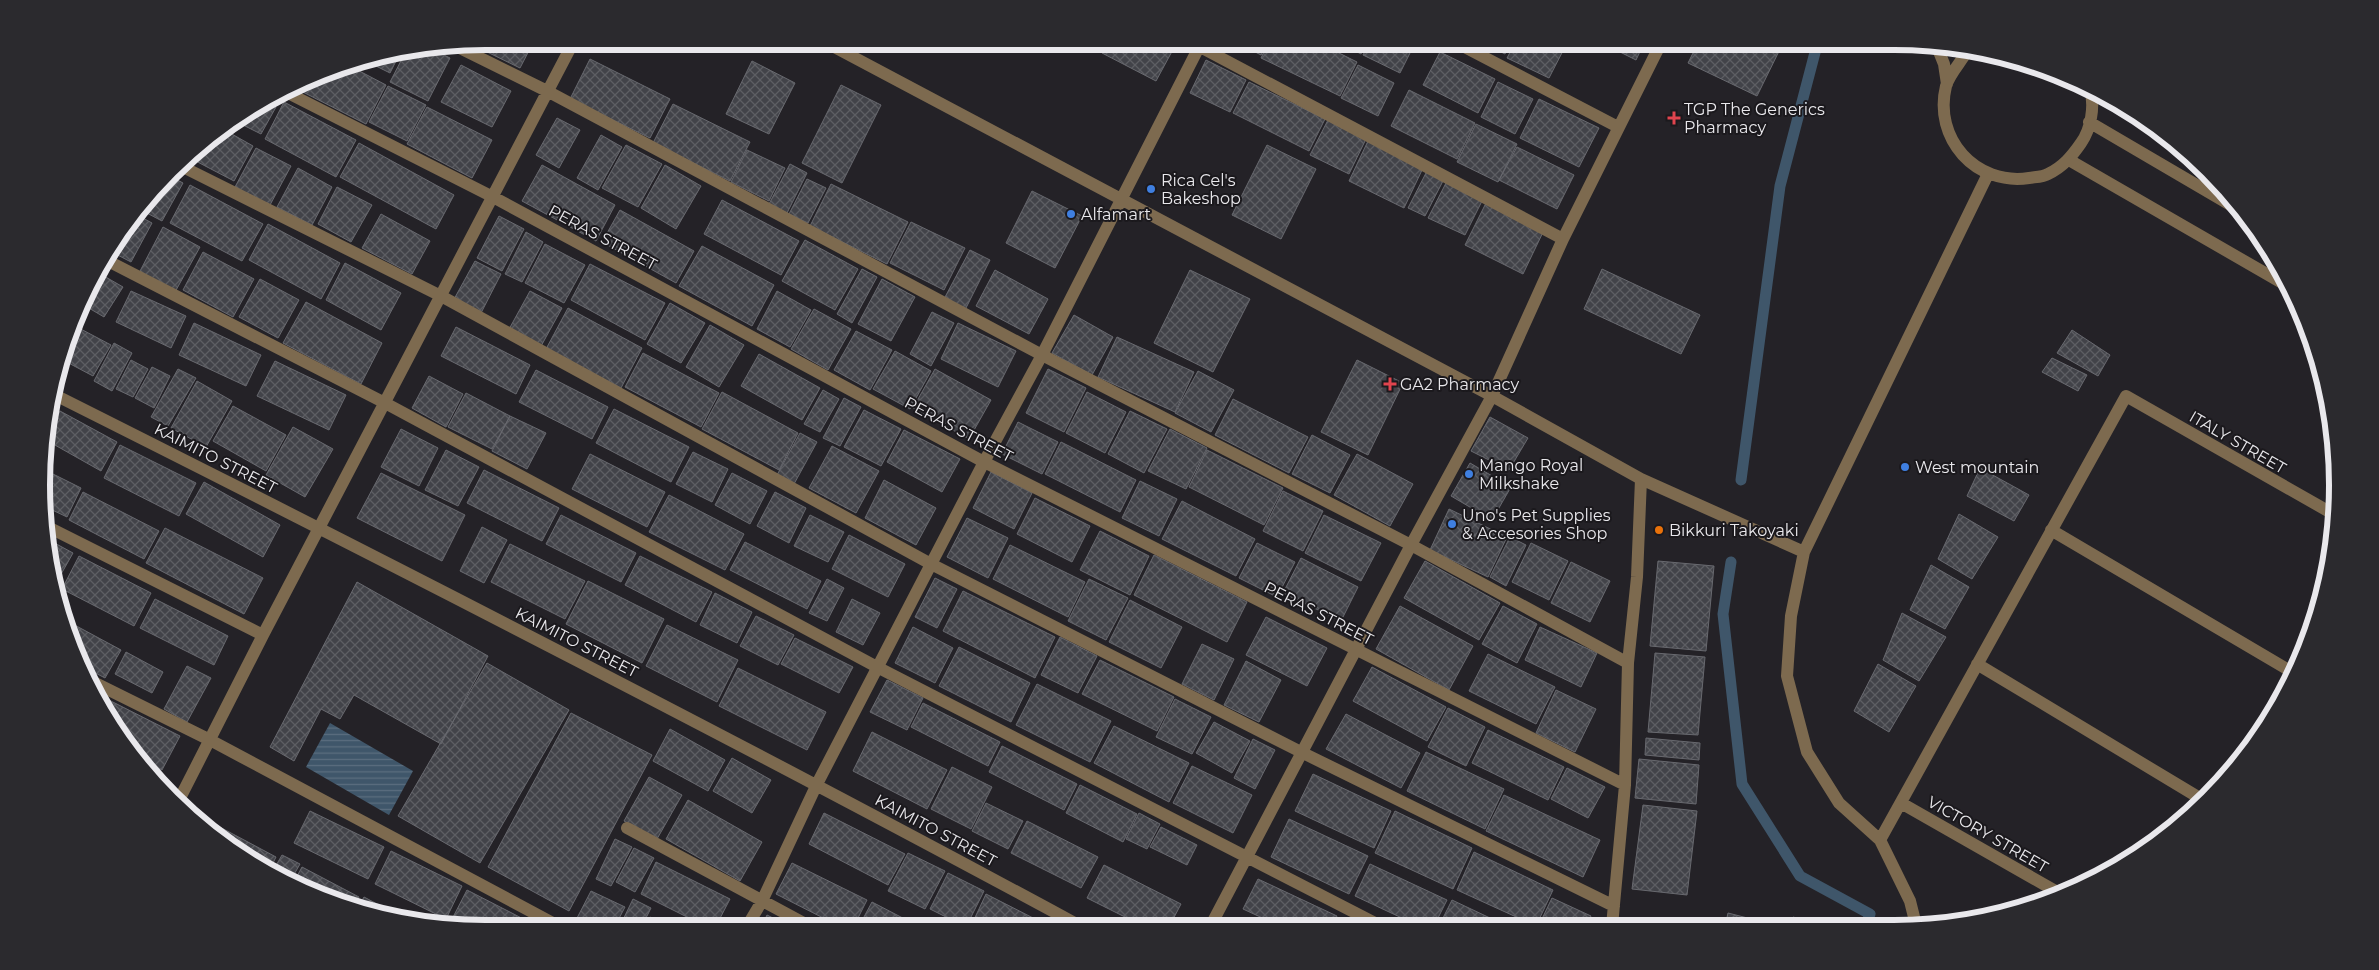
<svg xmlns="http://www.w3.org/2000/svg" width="2379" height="970" font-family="Montserrat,sans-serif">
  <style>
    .water { fill: url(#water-rules) }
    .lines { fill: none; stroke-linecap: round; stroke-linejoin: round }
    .stream { stroke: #3f566a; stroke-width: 11 }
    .building { fill: url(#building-cross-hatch); stroke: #68696f }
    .minor { stroke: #7d6a4f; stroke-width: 12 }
    .health-dot { fill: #e0444e; stroke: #1b191d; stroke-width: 2 }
    .shop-dot { fill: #3f7fe0; stroke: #1b191d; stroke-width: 2 }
    .food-dot { fill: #e8710a; stroke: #1b191d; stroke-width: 2 }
    .labels { text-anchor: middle; stroke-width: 4; stroke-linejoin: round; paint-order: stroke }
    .poi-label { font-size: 16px; fill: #e9e8ec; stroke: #1b191d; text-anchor: start }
    .street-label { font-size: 16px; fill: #e9e8ec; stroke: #1b191d }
    .rim { fill: none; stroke: #e9e8ec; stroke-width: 6 }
  </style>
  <defs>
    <pattern id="water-rules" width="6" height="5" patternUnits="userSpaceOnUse" patternTransform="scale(1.25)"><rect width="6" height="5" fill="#3f566a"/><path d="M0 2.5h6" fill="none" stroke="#5b6e7f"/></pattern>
    <pattern id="building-cross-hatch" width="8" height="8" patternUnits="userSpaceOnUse" patternTransform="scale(1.25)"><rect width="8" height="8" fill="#424349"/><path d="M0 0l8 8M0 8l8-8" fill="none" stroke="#5d5e63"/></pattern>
  </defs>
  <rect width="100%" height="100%" fill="#242227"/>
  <!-- water -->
  <path class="water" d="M330,723L413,771L389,815L306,767Z"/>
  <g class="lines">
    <!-- stream -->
    <path class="stream" d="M1741,480L1780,186L1818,41
      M1731,562L1723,614L1742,784L1800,876L1870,914L1866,925"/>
  </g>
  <!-- building -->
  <path class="building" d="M488,41H534L520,68L483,50Z
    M1080,41H1100L1096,49Z
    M1108,41H1171L1176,44L1156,81L1102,53Z
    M1234,41H1268L1261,55Z
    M1269,41H1315L1357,62L1340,96L1261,58Z
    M1336,41H1367L1361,54Z
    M1370,41H1416L1400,73L1363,55Z
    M1479,41H1512L1505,54Z
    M1516,41H1564L1567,43L1549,78L1507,58Z
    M1598,41H1645L1636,60Z
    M1699,41H1784L1757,96L1688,63Z
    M434,50L450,58L428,101L390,82L404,55Z
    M1440,52L1495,79L1478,113L1423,85Z
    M399,55L390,73L366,61Z
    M590,59L670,99L650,138L570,99Z
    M1206,60L1246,80L1230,112L1190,93Z
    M752,61L795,83L769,134L726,114Z
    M346,64L386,85L366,124L293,87Z
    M461,65L511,91L492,127L441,102Z
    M1358,65L1394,83L1378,116L1341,98Z
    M1249,82L1325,119L1309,151L1233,113Z
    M1498,82L1533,99L1515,134L1481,117Z
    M841,85L881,105L842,183L802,163Z
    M388,86L426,105L407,141L369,122Z
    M1409,90L1475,123L1457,159L1391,126Z
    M1539,99L1599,128L1579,167L1520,138Z
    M264,100L276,107L261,134L235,121Z
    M284,102L356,140L336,177L265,139Z
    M673,104L750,142L730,181L653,143Z
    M427,107L492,140L472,178L407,144Z
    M557,118L580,130L559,168L536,155Z
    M1328,120L1366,139L1349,174L1310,155Z
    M1476,124L1517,144L1498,182L1457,162Z
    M223,129L253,146L234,181L188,157Z
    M601,135L622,147L598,190L577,178Z
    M1368,141L1423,168L1404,208L1349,181Z
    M359,143L454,195L436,229L340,177Z
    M626,145L662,164L638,207L602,188Z
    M1267,145L1316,169L1281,239L1232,215Z
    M1517,147L1574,175L1557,209L1499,180Z
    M256,148L291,166L270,205L235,187Z
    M747,150L785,168L769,201L731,182Z
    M790,164L807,173L787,213L769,204Z
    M542,165L615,205L596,241L522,201Z
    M665,165L701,186L676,229L641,208Z
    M298,168L332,187L312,225L277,207Z
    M1427,171L1444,179L1425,216L1408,208Z
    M172,177L183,183L162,221L143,211Z
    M807,179L826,188L808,223L789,214Z
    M1446,183L1482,201L1465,235L1428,218Z
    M831,184L908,222L887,264L810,226Z
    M190,185L263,224L242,261L170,223Z
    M337,187L372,205L351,242L318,224Z
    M1032,191L1082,216L1055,268L1006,243Z
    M1488,199L1545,228L1523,274L1465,245Z
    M722,200L799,241L781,275L704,234Z
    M620,210L694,251L676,283L602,242Z
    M381,214L430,241L412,274L362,248Z
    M139,216L152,223L131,262L110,251Z
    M499,216L524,229L502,271L477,258Z
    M911,222L965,248L944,290L890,263Z
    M268,224L340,263L321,299L249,260Z
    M163,227L200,247L175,292L139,273Z
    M526,232L543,242L522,282L505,274Z
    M805,240L858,269L835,310L782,281Z
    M545,244L585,265L564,303L525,283Z
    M702,246L774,285L752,326L679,286Z
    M970,250L990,260L965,310L944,299Z
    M203,252L254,279L233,317L183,290Z
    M475,261L501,274L480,315L453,301Z
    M345,263L401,293L381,330L326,300Z
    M590,264L665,303L645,340L571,300Z
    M862,269L877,277L852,323L837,314Z
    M1602,269L1700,315L1681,354L1584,309Z
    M995,270L1048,299L1029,334L976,306Z
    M1190,270L1250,299L1213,372L1154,343Z
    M97,272L123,287L104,317L82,304Z
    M260,279L299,300L278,338L239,317Z
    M882,279L915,297L891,341L858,324Z
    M131,291L186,316L171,348L116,322Z
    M530,291L562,308L540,348L508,331Z
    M777,291L811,310L790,347L757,329Z
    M306,302L382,343L361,384L283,343Z
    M670,303L705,323L681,363L647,344Z
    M568,308L642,348L621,388L546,349Z
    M814,309L851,329L828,370L791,349Z
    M932,312L954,323L931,366L910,354Z
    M1074,315L1113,337L1092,375L1052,353Z
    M194,323L261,355L246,386L179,355Z
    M958,323L1016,351L998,387L941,359Z
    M710,325L744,345L719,387L686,367Z
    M77,327L111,345L93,376L61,359Z
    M456,327L530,365L516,394L441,356Z
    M2072,330L2110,355L2098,376L2057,353Z
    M856,331L892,350L870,390L834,370Z
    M1117,337L1194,372L1175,412L1098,377Z
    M114,343L132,353L112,391L94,381Z
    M895,351L931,371L910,409L873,389Z
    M643,353L719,393L701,427L625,387Z
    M759,354L820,388L802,420L741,386Z
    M2052,358L2087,375L2078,391L2042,372Z
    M131,360L148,369L133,397L116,389Z
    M1357,360L1403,383L1368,455L1321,432Z
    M275,361L346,395L329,430L257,396Z
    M152,367L170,376L154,408L135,398Z
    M178,369L196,378L168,426L151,417Z
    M935,369L991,400L969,439L913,408Z
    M1048,369L1086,388L1064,432L1026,413Z
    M536,370L608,407L592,439L519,402Z
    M1198,371L1234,390L1211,432L1175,413Z
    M429,376L463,394L446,427L412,408Z
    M197,381L232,401L206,447L171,428Z
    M823,390L839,399L820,432L804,424Z
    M722,392L798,433L779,470L702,429Z
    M1087,392L1126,412L1105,453L1066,433Z
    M466,393L510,416L492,449L448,427Z
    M844,398L861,407L840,446L823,438Z
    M1233,399L1308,437L1289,473L1215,435Z
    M233,406L286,435L266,471L213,441Z
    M614,409L689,447L671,482L596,443Z
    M864,410L901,429L881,466L844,447Z
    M60,411L117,442L101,471L46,440Z
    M1130,411L1167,429L1144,473L1108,454Z
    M510,416L546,433L527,469L492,451Z
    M1490,417L1528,438L1509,470L1471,451Z
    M1018,422L1058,442L1042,474L1002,454Z
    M293,427L333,449L305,497L266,475Z
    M401,429L438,448L419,486L381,467Z
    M1170,429L1207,448L1186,489L1148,471Z
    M904,430L960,459L942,492L887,462Z
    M800,433L817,442L794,484L777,475Z
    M1312,435L1350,455L1330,493L1292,474Z
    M1061,442L1136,480L1120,512L1045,474Z
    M120,445L196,483L179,516L104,478Z
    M832,446L879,471L856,513L809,488Z
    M446,450L479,467L458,506L425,490Z
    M1207,450L1283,488L1264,525L1189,487Z
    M693,452L728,469L712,502L676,484Z
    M590,454L665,492L647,527L572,489Z
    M1357,454L1413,484L1390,526L1334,495Z
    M1470,463L1511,487L1492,520L1451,496Z
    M1980,468L2029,495L2014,521L1967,496Z
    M484,470L559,508L542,541L467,503Z
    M47,471L81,488L67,517L48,508Z
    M991,472L1032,493L1014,529L973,508Z
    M381,473L465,515L442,561L357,518Z
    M732,473L767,491L750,524L715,505Z
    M884,480L936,508L916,545L865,518Z
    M1140,481L1177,499L1159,536L1122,518Z
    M204,482L280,525L263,557L186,514Z
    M1283,491L1323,511L1303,551L1263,531Z
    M83,492L159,531L144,559L69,520Z
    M775,492L806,508L789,543L757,526Z
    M669,495L744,534L725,570L649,532Z
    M1035,498L1090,526L1072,562L1017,534Z
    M1182,501L1255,539L1236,576L1162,539Z
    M1449,509L1507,537L1488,577L1430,550Z
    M1959,514L1998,537L1972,579L1938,559Z
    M561,515L636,553L621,582L546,544Z
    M810,515L844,532L828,562L794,546Z
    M1324,515L1381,543L1361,581L1305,553Z
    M967,518L1008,538L988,578L947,557Z
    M482,527L507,540L484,583L460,571Z
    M165,528L263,578L244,614L146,563Z
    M1100,531L1149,556L1130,595L1080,570Z
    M849,535L905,564L888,597L832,569Z
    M1510,537L1526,545L1506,586L1490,577Z
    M49,540L73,553L55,585L50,571Z
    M745,542L821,581L807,609L730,570Z
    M1257,543L1295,562L1277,597L1239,578Z
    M1531,543L1568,561L1549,600L1512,582Z
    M510,544L585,581L565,619L491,582Z
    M1010,545L1085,582L1068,617L993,579Z
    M1154,555L1247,602L1227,642L1134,595Z
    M79,556L151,593L134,626L62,589Z
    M640,556L712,592L696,622L625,585Z
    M1301,558L1358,587L1341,621L1283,593Z
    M1425,561L1500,603L1479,640L1404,598Z
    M1658,561L1714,566L1706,651L1650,646Z
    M1571,562L1610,581L1590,622L1551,603Z
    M1931,565L1969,587L1945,629L1910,610Z
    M935,578L957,589L937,628L915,617Z
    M827,579L844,588L827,621L809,613Z
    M1089,579L1128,598L1106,640L1068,621Z
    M588,581L664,619L642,663L566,624Z
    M357,582L488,656L441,744L354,695L340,719L321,709L294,761L270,747Z
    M963,591L1055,637L1035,678L943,631Z
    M715,593L752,612L737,643L700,625Z
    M155,599L228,636L214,665L140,628Z
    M852,599L880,613L863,645L836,632Z
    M1130,600L1182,627L1161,668L1109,642Z
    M1400,606L1473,646L1449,690L1376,649Z
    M1503,606L1537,624L1517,663L1482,644Z
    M1902,613L1946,637L1919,681L1883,660Z
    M756,616L794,635L778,665L740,646Z
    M1266,617L1327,648L1307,686L1246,655Z
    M69,622L121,650L105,678L86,668Z
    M667,625L738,660L717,702L646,666Z
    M913,627L953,648L935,683L895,663Z
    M1540,627L1597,653L1581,687L1525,660Z
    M1060,637L1097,656L1078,693L1041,675Z
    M795,638L853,667L839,693L781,664Z
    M1202,644L1234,659L1214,700L1182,684Z
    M959,647L1030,683L1011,722L939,686Z
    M126,652L163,672L152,693L115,674Z
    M1655,653L1705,657L1698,735L1648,732Z
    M1488,654L1555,687L1536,724L1469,691Z
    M1100,660L1174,697L1157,731L1082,694Z
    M1246,661L1281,680L1259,722L1224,705Z
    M487,663L569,710L480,863L398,816Z
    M1878,664L1916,686L1889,732L1854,711Z
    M187,666L211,678L187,722L164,709Z
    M1372,667L1446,707L1427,741L1353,701Z
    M738,668L826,712L807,750L719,706Z
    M887,680L923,698L907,730L870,712Z
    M1037,684L1111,721L1090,762L1016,725Z
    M1556,690L1596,709L1575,752L1536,733Z
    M95,693L180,736L162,770L137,757L101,707Z
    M1175,699L1211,717L1192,754L1156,737Z
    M923,703L1000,742L988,766L911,727Z
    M1448,708L1485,727L1466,766L1428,747Z
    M571,713L652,755L569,911L488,867Z
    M1346,714L1420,753L1401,788L1326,749Z
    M1214,722L1250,741L1232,773L1196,753Z
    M1114,726L1189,763L1169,802L1094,763Z
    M670,729L725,760L708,791L653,761Z
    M1488,730L1564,767L1548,800L1472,763Z
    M872,732L947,770L927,809L853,771Z
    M1646,738L1700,743L1699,760L1645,755Z
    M1253,739L1275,750L1255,789L1234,778Z
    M1002,746L1077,784L1064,810L989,772Z
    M1426,752L1504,789L1485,829L1407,791Z
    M732,758L771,780L752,813L713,791Z
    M1639,759L1699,765L1696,804L1635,798Z
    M1192,766L1252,795L1233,833L1173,803Z
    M952,767L992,787L971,829L931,809Z
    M1567,768L1605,787L1588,818L1551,799Z
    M1313,774L1391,811L1374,848L1295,811Z
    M649,777L682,795L657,839L624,821Z
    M1080,785L1137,814L1123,842L1066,813Z
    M1504,795L1600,840L1583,877L1486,831Z
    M688,800L762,842L740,881L666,839Z
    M986,803L1023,821L1008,849L972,831Z
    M1643,805L1697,811L1687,895L1632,889Z
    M310,811L384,847L368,879L294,843Z
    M1395,811L1472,848L1453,889L1375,853Z
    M824,813L905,854L888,885L809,844Z
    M1139,813L1160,824L1147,849L1126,839Z
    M201,817L276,857L271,867L215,837L199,822Z
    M1289,819L1368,856L1349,894L1271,857Z
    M1027,821L1098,857L1081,888L1011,853Z
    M1161,827L1197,845L1187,865L1150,847Z
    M615,839L632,847L611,886L596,879Z
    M634,848L654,858L635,892L616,882Z
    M391,851L462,886L446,919L375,884Z
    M1474,852L1553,890L1536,926L1457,890Z
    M908,853L945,871L925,909L888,891Z
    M282,855L300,864L292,878L274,869Z
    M656,862L730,899L715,928H709L641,894Z
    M792,863L867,900L853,928H843L776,894Z
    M1370,864L1447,900L1434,926H1419L1355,896Z
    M1104,865L1181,904L1169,927H1145L1087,898Z
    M302,867L359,897L354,907L343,905L295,880Z
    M948,873L984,891L966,927L930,909Z
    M1258,879L1337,916L1332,927H1282L1243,909Z
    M467,890L539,927L538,929H485L450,923Z
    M591,891L625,907L614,928H593L576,920Z
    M986,894L1041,922L1038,927L971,926Z
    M364,897L396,914L358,908Z
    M1552,898L1591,916L1586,926L1539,925Z
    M633,899L651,908L641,928H619Z
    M1452,900L1507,926H1439Z
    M872,902L922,928H858Z
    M1728,913L1775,925L1725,926Z
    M767,915L793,928H761Z
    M650,917L672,928H644Z
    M1793,917L1822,925H1790Z
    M1341,919L1358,926L1337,927Z"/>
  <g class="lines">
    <!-- minor -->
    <path class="minor" d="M823,41L1492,396L1641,479L1804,552
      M1189,41L1563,239
      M1453,41L1618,127
      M456,46L547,91L1042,355L1411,545L1628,663
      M1938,49L1944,64L1947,84
      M1966,53C1960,63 1949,75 1946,86C1933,139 1976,186 2029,178C2035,177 2043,177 2048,174C2063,167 2072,156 2081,143C2091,129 2095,106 2090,89
      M284,91L493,197L984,462L1625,785
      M2089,122L2246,214
      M2069,160L2291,288
      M181,166L441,296L931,564L1303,753L1614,906
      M104,259L385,403L877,667L1381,926
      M53,394C398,567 742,743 1082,927
      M48,527L263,635
      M2051,530L2292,672
      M1977,664L2203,800
      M91,681L210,740L564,929
      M178,802L263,635L574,41
      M1901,803L2059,893
      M627,828L813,928
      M1880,840L2126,396L2335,515
      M1916,925L1910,901L1880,840L1839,803L1807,752L1787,676L1791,616L1804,552L1988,174
      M1612,926L1625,785L1628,663L1637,577L1641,479
      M1210,927L1411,545L1492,396L1563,239L1662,41
      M746,928L762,901L817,784L984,462L1042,355L1202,41"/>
  </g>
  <!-- markers -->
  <g class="health-dot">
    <path d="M1671.5 110.5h5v5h5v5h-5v5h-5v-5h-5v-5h5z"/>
    <path d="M1387.5 376.5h5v5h5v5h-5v5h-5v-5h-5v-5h5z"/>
  </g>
  <g class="shop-dot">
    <circle cx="1151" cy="189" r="5"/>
    <circle cx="1071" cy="214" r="5"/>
    <circle cx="1905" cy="467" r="5"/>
    <circle cx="1469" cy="474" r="5"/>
    <circle cx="1452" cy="524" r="5"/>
  </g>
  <circle class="food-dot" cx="1659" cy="530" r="5"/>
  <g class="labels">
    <!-- poi labels -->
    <g class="poi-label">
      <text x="1684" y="115">TGP The Generics<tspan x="1684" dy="18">Pharmacy</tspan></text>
      <text x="1161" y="186">Rica Cel's<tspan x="1161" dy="18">Bakeshop</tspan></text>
      <text x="1081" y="220">Alfamart</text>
      <text x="1400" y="390">GA2 Pharmacy</text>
      <text x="1479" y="471">Mango Royal<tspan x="1479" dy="18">Milkshake</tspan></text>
      <text x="1915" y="473">West mountain</text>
      <text x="1462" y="521">Uno's Pet Supplies<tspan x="1462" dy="18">&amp; Accesories Shop</tspan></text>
      <text x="1669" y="536">Bikkuri Takoyaki</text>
    </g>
    <!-- street labels -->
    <g class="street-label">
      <text transform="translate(603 237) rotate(28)" y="6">PERAS STREET</text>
      <text transform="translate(959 429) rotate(28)" y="6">PERAS STREET</text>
      <text transform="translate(2238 442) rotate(30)" y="6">ITALY STREET</text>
      <text transform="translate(216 458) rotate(27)" y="6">KAIMITO STREET</text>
      <text transform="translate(1319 613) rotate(27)" y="6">PERAS STREET</text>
      <text transform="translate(577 642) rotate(27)" y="6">KAIMITO STREET</text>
      <text transform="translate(936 830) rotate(28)" y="6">KAIMITO STREET</text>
      <text transform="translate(1988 834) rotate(30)" y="6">VICTORY STREET</text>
    </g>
  </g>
  <!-- crop -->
  <path d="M0 0H2379V970H0ZM485 50H1894A435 435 0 0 1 2329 485V485A435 435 0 0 1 1894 920H485A435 435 0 0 1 50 485V485A435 435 0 0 1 485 50Z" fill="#2b2a2e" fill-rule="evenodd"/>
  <path class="rim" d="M485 50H1894A435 435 0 0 1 2329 485V485A435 435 0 0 1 1894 920H485A435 435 0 0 1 50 485V485A435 435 0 0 1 485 50Z"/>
</svg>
